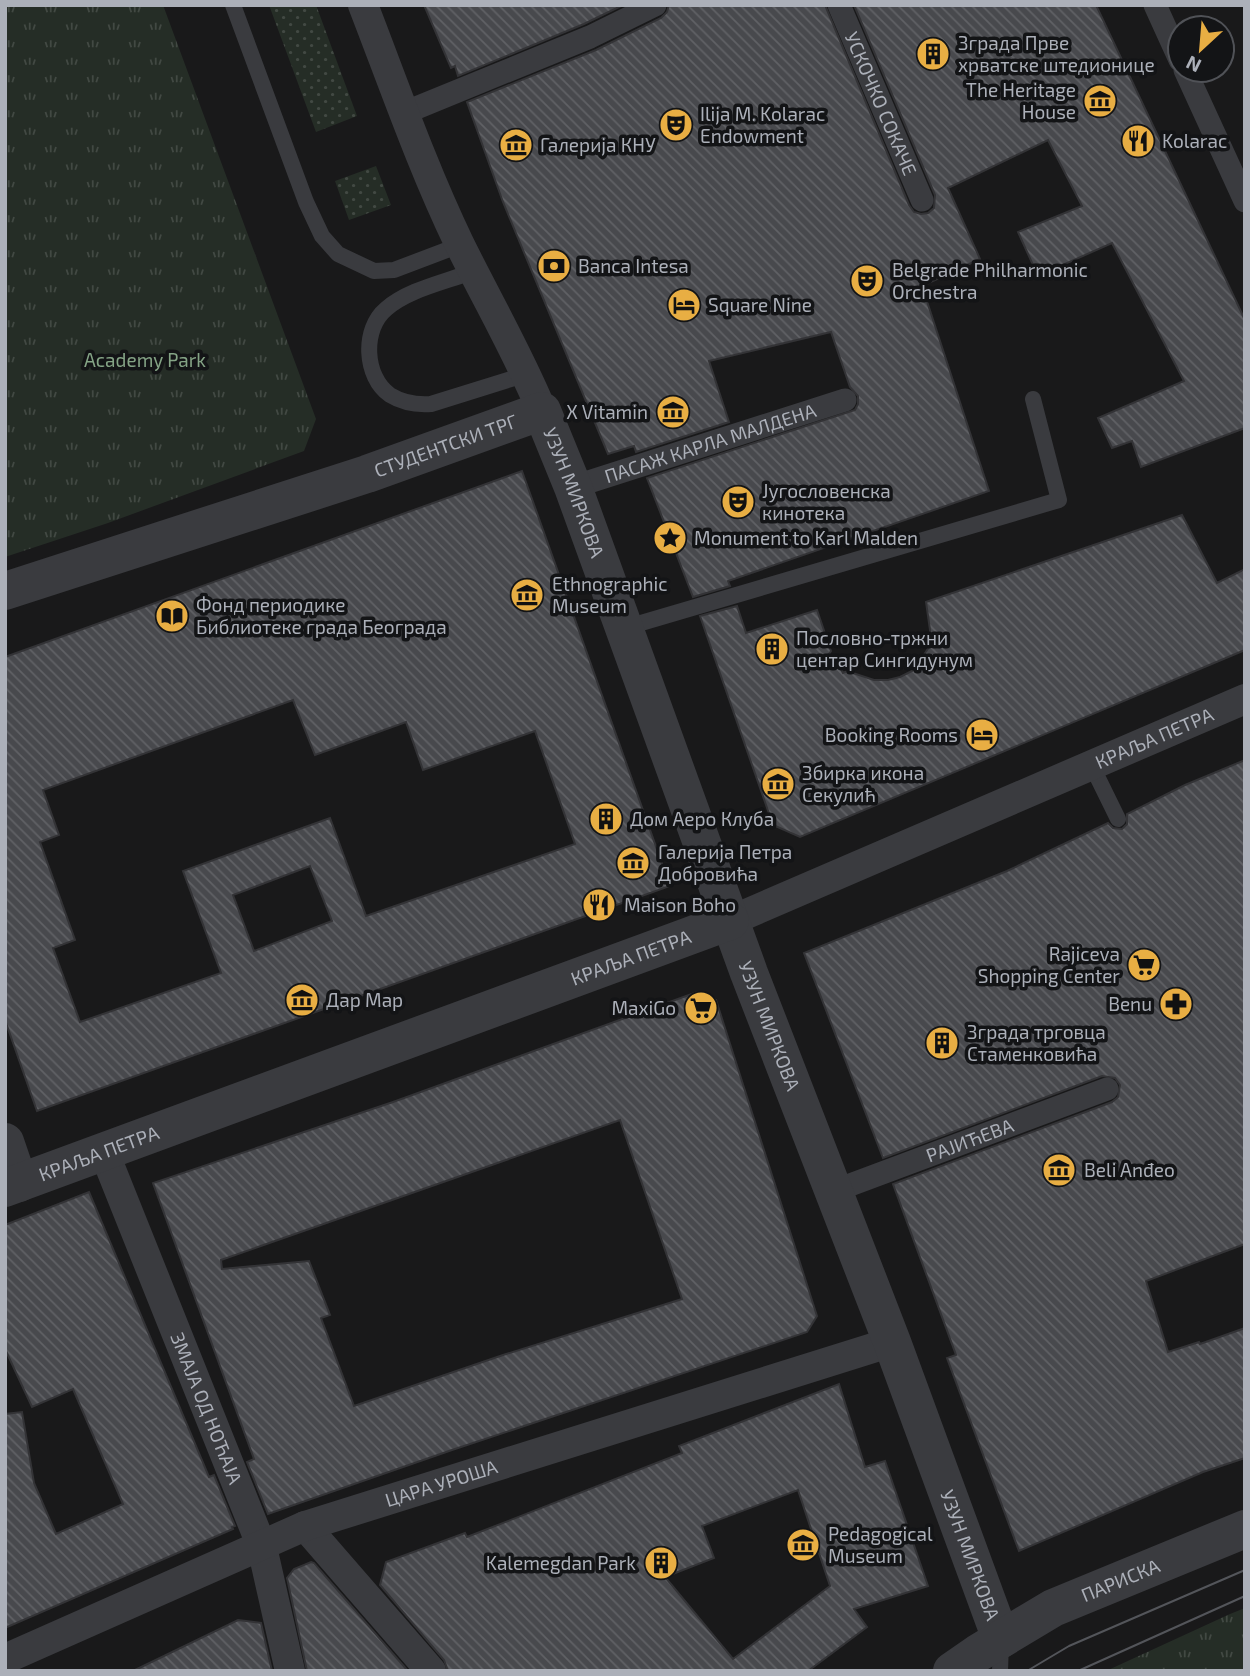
<svg xmlns="http://www.w3.org/2000/svg" width="1250" height="1676" font-family="'Exo 2',sans-serif">
  <style>
    .park { fill: url(#park-tufts) }
    .garden { fill: url(#garden-dots) }
    .building { fill: url(#building-back-hatch); stroke: #333336; stroke-width: 2; fill-rule: evenodd }
    .lines { fill: none; stroke-linecap: round; stroke-linejoin: round }
    .service { stroke: #3a3b3f; stroke-width: 16 }
    .pedestrian { stroke: #3a3b3f; stroke-width: 23 }
    .minor { stroke: #3a3b3f; stroke-width: 30 }
    .tertiary { stroke: #3a3b3f; stroke-width: 38 }
    .tram { stroke: #53555a; stroke-width: 2 }
    .labels { text-anchor: middle; stroke-width: 7; stroke-linejoin: round; paint-order: stroke }
    .poi-label { font-size: 19px; fill: #acb0b9; stroke: #131416; text-anchor: start }
    .street-label { font-size: 19px; fill: #acb0b9; stroke: #131416 }
    .park-label { font-size: 19px; fill: #84a385; stroke: #131416 }
  </style>
  <defs>
    <pattern id="park-tufts" width="24" height="20" patternUnits="userSpaceOnUse" patternTransform="scale(1.75)"><rect width="24" height="20" fill="#252d26"/><path d="M3 7l-1-3M5 7V3M7 7l1-3M15 17l-1-3M17 17v-4M19 17l1-3" fill="none" stroke="#424943"/></pattern>
    <pattern id="garden-dots" width="8" height="8" patternUnits="userSpaceOnUse" patternTransform="scale(1.75)"><rect width="8" height="8" fill="#252d26"/><path d="M2 2h.1M6 6h.1" fill="none" stroke="#424943" stroke-width="1.8" stroke-linecap="round"/></pattern>
    <pattern id="building-back-hatch" width="6" height="6" patternUnits="userSpaceOnUse" patternTransform="scale(1.75)"><rect width="6" height="6" fill="#48494d"/><path d="M-1 5l2 2M0 0l6 6M5-1l2 2" fill="none" stroke="#606165"/></pattern>
  </defs>
  <rect width="100%" height="100%" fill="#19191a"/>
  <!-- park -->
  <path class="park" d="M5,5H163L316,419L304,451L108,523L5,557Z
    M1245,1608V1671H1106L1230,1614Z"/>
  <!-- garden -->
  <path class="garden" d="M269,5H316L357,116L316,132Z
    M376,166L391,205L349,220L335,181Z"/>
  <!-- building -->
  <path class="building" d="M424,5H623L584,24L458,76L455,66L451,68Z
    M669,5H825L909,205L914,212L921,214L928,213L934,208L935,195L854,5H1096L1245,320V428L1141,467L1132,441L1112,448L1098,418L1184,381L1112,243L1038,276L1018,232L1082,206L1048,140L948,188L980,259L922,286L989,491L728,581L730,586L693,597L647,478L855,410L858,404V396L850,387L831,332L709,361L729,422L636,452L634,446L608,454L503,202L467,102L596,50L661,18L667,12Z
    M522,471L670,886L37,1111L5,1020V657ZM293,700L315,755L406,722L423,770L535,731L575,844L366,916L330,818L183,871L221,973L80,1022L53,948L75,940L40,842L59,835L43,790ZM310,866L332,921L254,951L233,895Z
    M1182,515L1217,583L1245,569V650L800,837L773,825L700,616L737,606L746,633L817,610L831,651L824,662L841,669L843,673L847,671L874,680H888L900,677L914,670L929,647L930,630L926,602Z
    M1245,760V1244L1146,1281L1168,1352L1199,1342L1200,1344L1245,1328V1458L1203,1472L1019,1551L947,1358L956,1355L893,1184L1112,1102L1118,1097L1120,1085L1115,1078L1102,1076L883,1158L804,953L1007,871L1108,823L1113,828L1122,829L1127,824V814L1185,785Z
    M697,992L716,1000L817,1316L807,1332L452,1450L268,1514L247,1462L254,1459L153,1183L393,1102ZM620,1120L682,1299L503,1355L354,1406L321,1318L330,1315L309,1261L222,1269L221,1260Z
    M89,1192L209,1477L214,1475L235,1526L232,1527L233,1529L5,1628V1414L22,1412L34,1483L56,1534L123,1504L73,1389L32,1407L5,1349V1225Z
    M839,1384L865,1467L885,1461L928,1586L854,1609L867,1627L808,1671H448L444,1660L380,1585L386,1562L465,1533L467,1537L682,1453L679,1446ZM798,1490L830,1586L733,1659L665,1577L714,1558L702,1526Z
    M311,1562L314,1563L408,1671H307L287,1578L294,1569Z
    M238,1620L261,1623L272,1671H133Z"/>
  <g class="lines">
    <!-- service -->
    <path class="service" d="M233,5L306,202L322,236L338,254L374,271L394,270L460,245
      M474,271C446,282 409,289 386,309C362,329 364,377 390,395C403,403 416,405 431,404L527,374
      M624,628L1059,500L1033,399
      M1091,764L1118,819
      M1000,1671L1001,1642"/>
    <!-- pedestrian -->
    <g class="pedestrian">
      <path id="s1" d="M839,5L922,200"/>
      <path d="M1155,5L1180,60"/>
      <path d="M1185,70L1245,201"/>
      <path d="M404,113L590,37L655,5"/>
      <path id="s2" d="M573,487L845,400"/>
      <path id="s3" d="M834,1191L1107,1089"/>
    </g>
    <!-- minor -->
    <g class="minor">
      <path d="M363,5C394,85 422,166 459,243C487,300 518,353 542,411"/>
      <path id="s4" d="M730,921L1245,699"/>
      <path id="s5" d="M104,1152L262,1547L290,1671"/>
      <path d="M305,1526L431,1671"/>
      <path id="s6" d="M5,1659L305,1526L892,1342"/>
    </g>
    <!-- tertiary -->
    <g class="tertiary">
      <path id="s7" d="M5,591L367,474L542,411L573,487L749,973L892,1342L1001,1639"/>
      <path d="M5,1142L19,1183"/>
      <path id="s8" d="M5,1188L730,921"/>
      <path id="s9" d="M952,1671L978,1653L1053,1608L1245,1529"/>
    </g>
    <!-- tram -->
    <path class="tram" d="M1027,1671L1069,1646L1245,1570
      M1078,1671L1245,1596"/>
  </g>
  <!-- icons -->
  <defs>
    <symbol id="building-disc" viewBox="-11 -11 22 22"><circle r="9.5" fill="#e8ae43" stroke="#131416"/><path d="M-4-6H4V6H1V3H-1V6H-4ZM-2.5-4.3h1.7v1.8h-1.7ZM.8-4.3h1.7v1.8H.8ZM-2.5-1h1.7V.8h-1.7ZM.8-1h1.7V.8H.8Z" fill="#111"/></symbol>
    <symbol id="museum-disc" viewBox="-11 -11 22 22"><circle r="9.5" fill="#e8ae43" stroke="#131416"/><path d="M0-6L6-3V-2H-6V-3ZM-5-1h2V3h-2ZM-1-1h2V3h-2ZM3-1h2V3H3ZM-6 4H6V6H-6Z" fill="#111"/></symbol>
    <symbol id="theatre-disc" viewBox="-11 -11 22 22"><circle r="9.5" fill="#e8ae43" stroke="#131416"/><path d="M-5-5.5Q0-4 5-5.5V0Q5 5 0 6Q-5 5-5 0ZM-3.3-2.5H-1v1.5H-3.3ZM1-2.5H3.3v1.5H1ZM-2.8 1Q0 5.5 2.8 1Z" fill="#111"/></symbol>
    <symbol id="restaurant-disc" viewBox="-11 -11 22 22"><circle r="9.5" fill="#e8ae43" stroke="#131416"/><path d="M-5-6h1v4h1v-4h1v4h1v-4h1v5L-1.5 .5V6h-2V.5L-5-1ZM5-6V6H3V1.5H1.5Q1.5-4 5-6Z" fill="#111"/></symbol>
    <symbol id="bank-disc" viewBox="-11 -11 22 22"><circle r="9.5" fill="#e8ae43" stroke="#131416"/><path d="M-6-4H6V4H-6ZM0-2.3a2.3 2.3 0 1 0 0 4.6a2.3 2.3 0 1 0 0-4.6Z" fill="#111"/></symbol>
    <symbol id="hotel-disc" viewBox="-11 -11 22 22"><circle r="9.5" fill="#e8ae43" stroke="#131416"/><path d="M-6-4.5h1.5V1H6V5H4.5V3h-9V5H-6ZM-4 0a1.8 1.8 0 1 1 3.6 0ZM.5 0V-2.5h3Q6-2.5 6 0Z" fill="#111"/></symbol>
    <symbol id="sight-disc" viewBox="-11 -11 22 22"><circle r="9.5" fill="#e8ae43" stroke="#131416"/><path d="M0-6L1.8-2.2L6-1.7L2.9 1.2L3.7 5.4L0 3.3L-3.7 5.4L-2.9 1.2L-6-1.7L-1.8-2.2Z" fill="#111"/></symbol>
    <symbol id="library-disc" viewBox="-11 -11 22 22"><circle r="9.5" fill="#e8ae43" stroke="#131416"/><path d="M-6-4Q-3-5.5-.7-3.5V5Q-3 3-6 4ZM6-4Q3-5.5 .7-3.5V5Q3 3 6 4Z" fill="#111"/></symbol>
    <symbol id="supermarket-disc" viewBox="-11 -11 22 22"><circle r="9.5" fill="#e8ae43" stroke="#131416"/><path d="M-6-5.5h2.5l.6 2H6L4.5 2H-2.5L-4.4-4H-6ZM-1.5 3.2a1.3 1.3 0 1 0 .1 0ZM3 3.2a1.3 1.3 0 1 0 .1 0Z" fill="#111"/></symbol>
    <symbol id="pharmacy-disc" viewBox="-11 -11 22 22"><circle r="9.5" fill="#e8ae43" stroke="#131416"/><path d="M-2-6h4v4h4v4h-4v4h-4v-4h-4v-4h4Z" fill="#111"/></symbol>
  </defs>
  <g fill-rule="evenodd">
    <use href="#building-disc" x="914" y="35" width="38" height="38"/>
    <use href="#museum-disc" x="1081" y="82" width="38" height="38"/>
    <use href="#theatre-disc" x="657" y="106" width="38" height="38"/>
    <use href="#restaurant-disc" x="1119" y="122" width="38" height="38"/>
    <use href="#museum-disc" x="497" y="126" width="38" height="38"/>
    <use href="#bank-disc" x="535" y="247" width="38" height="38"/>
    <use href="#theatre-disc" x="848" y="262" width="38" height="38"/>
    <use href="#hotel-disc" x="665" y="286" width="38" height="38"/>
    <use href="#museum-disc" x="654" y="393" width="38" height="38"/>
    <use href="#theatre-disc" x="719" y="483" width="38" height="38"/>
    <use href="#sight-disc" x="651" y="519" width="38" height="38"/>
    <use href="#museum-disc" x="508" y="576" width="38" height="38"/>
    <use href="#library-disc" x="153" y="597" width="38" height="38"/>
    <use href="#building-disc" x="753" y="630" width="38" height="38"/>
    <use href="#hotel-disc" x="963" y="716" width="38" height="38"/>
    <use href="#museum-disc" x="759" y="765" width="38" height="38"/>
    <use href="#building-disc" x="587" y="800" width="38" height="38"/>
    <use href="#museum-disc" x="614" y="844" width="38" height="38"/>
    <use href="#restaurant-disc" x="580" y="886" width="38" height="38"/>
    <use href="#supermarket-disc" x="1125" y="946" width="38" height="38"/>
    <use href="#museum-disc" x="283" y="981" width="38" height="38"/>
    <use href="#pharmacy-disc" x="1157" y="985" width="38" height="38"/>
    <use href="#supermarket-disc" x="682" y="989" width="38" height="38"/>
    <use href="#building-disc" x="923" y="1024" width="38" height="38"/>
    <use href="#museum-disc" x="1040" y="1151" width="38" height="38"/>
    <use href="#museum-disc" x="784" y="1526" width="38" height="38"/>
    <use href="#building-disc" x="642" y="1544" width="38" height="38"/>
  </g>
  <g class="labels">
    <!-- poi labels -->
    <g class="poi-label">
      <text x="958" y="50">Зграда Прве<tspan x="958" dy="22">хрватске штедионице</tspan></text>
      <text x="1076" y="97" text-anchor="end">The Heritage<tspan x="1076" dy="22">House</tspan></text>
      <text x="700" y="121">Ilija M. Kolarac<tspan x="700" dy="22">Endowment</tspan></text>
      <text x="1162" y="148">Kolarac</text>
      <text x="540" y="152">Галерија КНУ</text>
      <text x="578" y="273">Banca Intesa</text>
      <text x="892" y="277">Belgrade Philharmonic<tspan x="892" dy="22">Orchestra</tspan></text>
      <text x="708" y="312">Square Nine</text>
      <text x="648" y="419" text-anchor="end">X Vitamin</text>
      <text x="762" y="498">Југословенска<tspan x="762" dy="22">кинотека</tspan></text>
      <text x="694" y="545">Monument to Karl Malden</text>
      <text x="552" y="591">Ethnographic<tspan x="552" dy="22">Museum</tspan></text>
      <text x="196" y="612">Фонд периодике<tspan x="196" dy="22">Библиотеке града Београда</tspan></text>
      <text x="796" y="645">Пословно-тржни<tspan x="796" dy="22">центар Сингидунум</tspan></text>
      <text x="958" y="742" text-anchor="end">Booking Rooms</text>
      <text x="802" y="780">Збирка икона<tspan x="802" dy="22">Секулић</tspan></text>
      <text x="630" y="826">Дом Аеро Клуба</text>
      <text x="658" y="859">Галерија Петра<tspan x="658" dy="22">Добровића</tspan></text>
      <text x="624" y="912">Maison Boho</text>
      <text x="1120" y="961" text-anchor="end">Rajiceva<tspan x="1120" dy="22">Shopping Center</tspan></text>
      <text x="326" y="1007">Дар Мар</text>
      <text x="1152" y="1011" text-anchor="end">Benu</text>
      <text x="676" y="1015" text-anchor="end">MaxiGo</text>
      <text x="967" y="1039">Зграда трговца<tspan x="967" dy="22">Стаменковића</tspan></text>
      <text x="1084" y="1177">Beli Anđeo</text>
      <text x="828" y="1541">Pedagogical<tspan x="828" dy="22">Museum</tspan></text>
      <text x="636" y="1570" text-anchor="end">Kalemegdan Park</text>
    </g>
    <!-- street labels -->
    <g class="street-label">
      <text dy="7" stroke="none"><textPath href="#s1" startOffset="107">УСКОЧКО СОКАЧЕ</textPath></text>
      <text dy="7" stroke="none"><textPath href="#s2" startOffset="144">ПАСАЖ КАРЛА МАЛДЕНА</textPath></text>
      <text dy="7" stroke="none"><textPath href="#s7" startOffset="464">СТУДЕНТСКИ ТРГ</textPath></text>
      <text dy="7" stroke="none"><textPath href="#s7" startOffset="654">УЗУН МИРКОВА</textPath></text>
      <text dy="7" stroke="none"><textPath href="#s4" startOffset="462">КРАЉА ПЕТРА</textPath></text>
      <text dy="7" stroke="none"><textPath href="#s8" startOffset="667">КРАЉА ПЕТРА</textPath></text>
      <text dy="7" stroke="none"><textPath href="#s7" startOffset="1222">УЗУН МИРКОВА</textPath></text>
      <text dy="7" stroke="none"><textPath href="#s3" startOffset="145">РАЈИЋЕВА</textPath></text>
      <text dy="7" stroke="none"><textPath href="#s8" startOffset="100">КРАЉА ПЕТРА</textPath></text>
      <text dy="7" stroke="none"><textPath href="#s5" startOffset="276">ЗМАЈА ОД НОЋАЈА</textPath></text>
      <text dy="7" stroke="none"><textPath href="#s6" startOffset="471">ЦАРА УРОША</textPath></text>
      <text dy="7" stroke="none"><textPath href="#s7" startOffset="1788">УЗУН МИРКОВА</textPath></text>
      <text dy="7" stroke="none"><textPath href="#s9" startOffset="192">ПАРИСКА</textPath></text>
    </g>
    <!-- park labels -->
    <g class="park-label">
      <text x="145" y="367">Academy Park</text>
    </g>
  </g>
  <!-- border -->
  <rect width="1250" height="1676" fill="none" stroke="#acb0b9" stroke-width="14"/>
  <!-- north arrow -->
  <g transform="translate(1201 49) rotate(206)"><circle r="33" fill="#131416" stroke="#505257" stroke-width="2"/>
  <path d="M0-5L12 26L0 18L-12 26Z" fill="#e8ae43"/>
  <text y="-10" font-size="19" font-weight="bold" text-anchor="middle" fill="#acb0b9">N</text>
  </g>
</svg>
